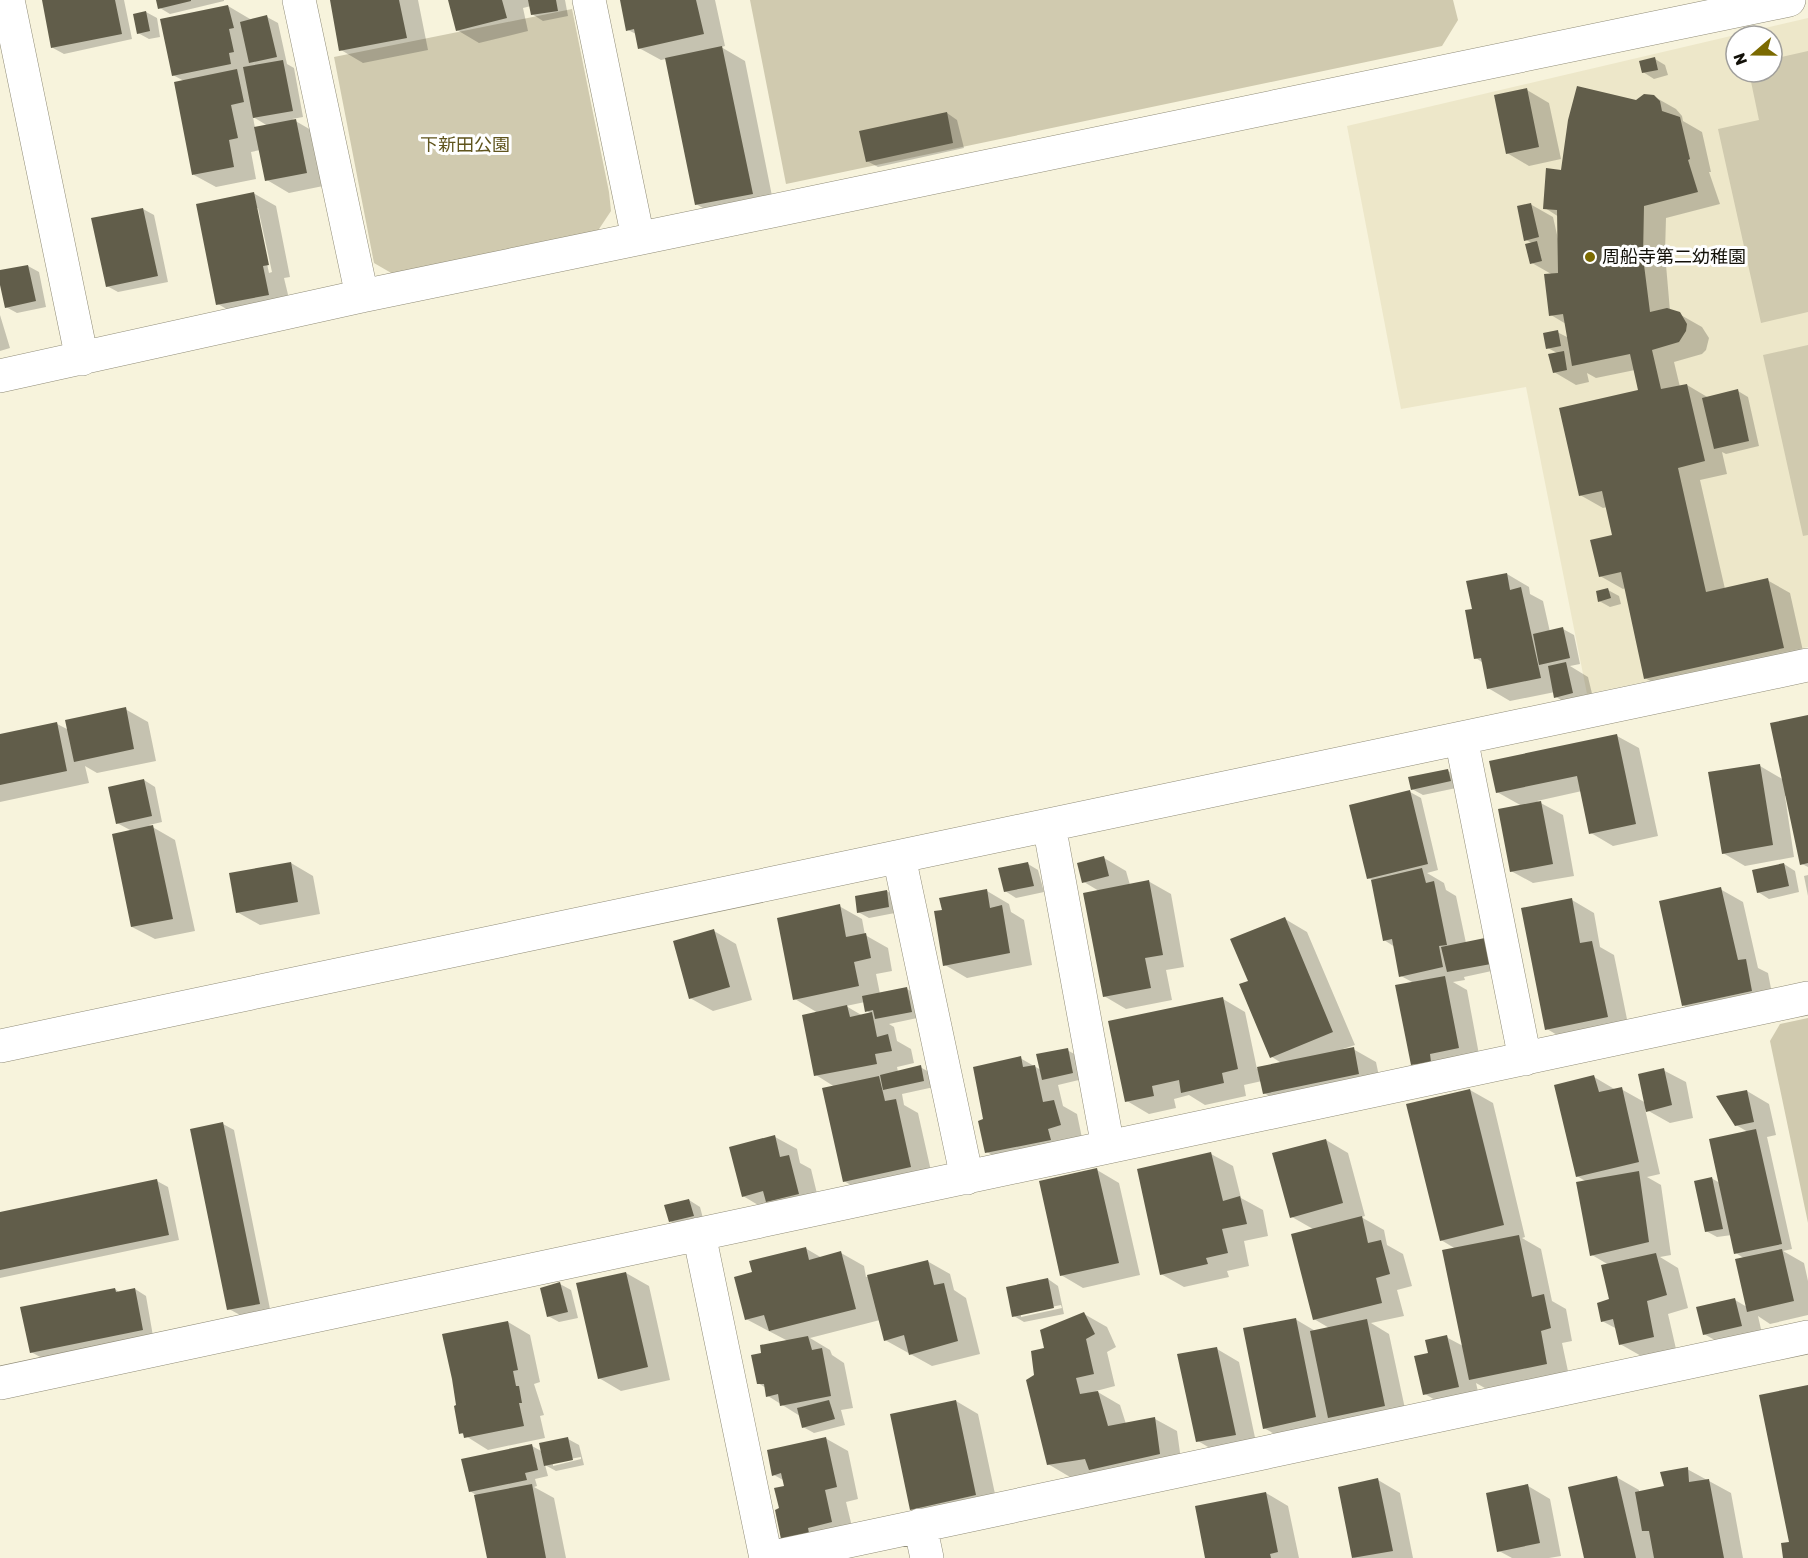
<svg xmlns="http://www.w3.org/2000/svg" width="1808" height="1558" font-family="Rubik,'Noto Sans JP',sans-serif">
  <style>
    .built { fill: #ede7c9; fill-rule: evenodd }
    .green { fill: #d0caaf }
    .shadow { fill: #0003; fill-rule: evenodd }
    .building { fill: #615d4a }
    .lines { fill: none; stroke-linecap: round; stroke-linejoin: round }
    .street-casing { stroke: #908c78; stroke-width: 34 }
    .street { stroke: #fff; stroke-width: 33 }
    .poi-dot { fill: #7b6a01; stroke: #fff; stroke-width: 2 }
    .labels { text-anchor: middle; stroke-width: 6; stroke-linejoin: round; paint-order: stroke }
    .park-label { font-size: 18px; fill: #5f541d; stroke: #fff }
    .poi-label { font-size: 18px; fill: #121008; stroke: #fff; text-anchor: start }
  </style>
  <rect width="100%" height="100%" fill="#f7f3dc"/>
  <!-- built -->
  <path class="built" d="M1808,18V647L1587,694L1526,387L1401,409L1347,126ZM1736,36H1772V72H1736Z"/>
  <!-- green -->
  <path class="green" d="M750,0H1453L1458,20L1442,46L786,184Z
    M572,9L609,192L611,211L597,232L393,274L374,263L334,57Z
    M1808,51V312L1761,323L1718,129L1759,120L1749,72H1772V59Z
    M1808,345V535L1803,536L1763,355Z
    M1808,1018V1223L1770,1041L1780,1024Z"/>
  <!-- shadow -->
  <path class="shadow" d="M43,0H124L132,39L64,54L53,48Z
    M158,0H224V1L170,14L160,8Z
    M331,0H418L428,50L363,63L341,50Z
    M449,0H565L568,16L543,21L532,14L531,6L523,8L528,31L479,43L457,30Z
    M621,0H715L725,46L721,47L745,61L774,206L718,217L696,204L666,59L661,60L639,48L636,34L628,30Z
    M228,6L250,19L267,17L278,23L287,64L294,68L303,117L292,119L318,134L328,185L289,193L267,180L260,150L251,152L256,179L216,187L194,175L184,81L173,75ZM253,117L268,126L255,128Z
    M146,12L157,18L160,37L149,39L138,33Z
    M1655,59L1665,65L1668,75L1654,79L1643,72Z
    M1527,90L1549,103L1561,159L1529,166L1507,153Z
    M1653,96L1676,109L1682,116L1683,121L1702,132L1711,172H1709L1720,204L1666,218L1665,253L1670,311L1679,314L1702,327L1709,338L1706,350L1702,354L1674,362L1680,387L1687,385L1709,398L1738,391L1748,397L1759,446L1726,454L1722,452L1727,474L1700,480L1725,589L1767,580L1790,593L1805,660L1668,691L1645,678L1626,588L1623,589L1600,576L1614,537L1607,507L1603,508L1580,495L1640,391L1635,370L1596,378L1587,373L1589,382L1576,385L1554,372L1559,354L1548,348L1557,332L1569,338L1566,324L1551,315L1553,275L1532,263V243L1526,240L1530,204L1553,217L1558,239L1559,217L1545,208L1562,171L1636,101Z
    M947,113L957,120L964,148L878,167L867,161Z
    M253,193L276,206L290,277L284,278L291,307L240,317L218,304ZM255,208H258L272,272L269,273Z
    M143,209L154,215L168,282L118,292L107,286Z
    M28,266L39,272L46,307L17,313L6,307L0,272Z
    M0,315L10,348L0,351Z
    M1507,574L1529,587L1530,594L1543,601L1550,632L1563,629L1574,635L1580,664L1570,666L1588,677L1595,706L1578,710L1556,697L1555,692L1510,701L1488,688L1483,663L1476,658L1473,610Z
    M1608,590L1619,596L1621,604L1610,607L1599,601Z
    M125,709L148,722L156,761L97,773L85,766L89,783L0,802V735L57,724L69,730Z
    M1808,716V867L1802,864L1787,796H1785L1794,857L1745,866L1723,853L1760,766L1784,780Z
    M1617,736L1639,748L1658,836L1613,846L1591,833L1582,791L1537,801L1563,815L1574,876L1533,883L1511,871L1522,806L1497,792Z
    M1448,771L1459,777L1461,787L1423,795L1412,789Z
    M144,780L155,787L162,822L149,825L175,840L195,931L155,939L132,927V831L117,823Z
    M1410,792L1421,798L1438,870L1427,873L1444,883L1446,890L1456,896L1466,943L1501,969L1464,977L1465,980L1453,982L1467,990L1480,1060L1435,1077L1413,1064L1414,983L1401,976L1395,947L1384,940L1372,880L1368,878Z
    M1104,858L1126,871L1130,885L1148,881L1171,894L1184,967L1166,970L1172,1000L1126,1009L1104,996L1099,891L1084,882Z
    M291,863L313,876L320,914L260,925L237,912Z
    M1028,864L1038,870L1044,892L1016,898L1005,891Z
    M1784,864L1795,871L1799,892L1769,899L1758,892Z
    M1808,875V896L1804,876Z
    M1720,889L1743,902L1758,968L1768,973L1774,1004L1706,1018L1684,1006Z
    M887,891L898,898L900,912L869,918L858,912Z
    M987,891L1009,904L1011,912L1024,920L1032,965L967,978L945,965L944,911Z
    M1572,900L1594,913L1600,947L1614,955L1629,1029L1569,1042L1547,1029Z
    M839,906L862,919L865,935L888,948L892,971L876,974L880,994L907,989L918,995L922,1017L889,1024L894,1027L897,1041L911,1049L914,1063L897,1067L898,1072L920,1067L931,1073L934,1087L902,1094L904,1105L918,1113L933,1180L866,1194L844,1181L835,1087L816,1075L818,1013L795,999ZM865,1002L867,1011L872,1014L863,1016L846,1006Z
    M1285,919L1307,932L1355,1045L1343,1049H1353L1376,1062L1381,1086L1287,1106L1264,1093L1262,1081L1244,1085L1246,1096L1205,1105L1189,1095L1174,1099L1176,1108L1149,1114L1127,1101L1223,999L1245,1012L1257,1069L1283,1064L1272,1057L1250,981Z
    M714,931L736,944L752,1000L713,1011L690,998Z
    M1067,1050L1078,1056L1083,1079L1058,1085L1063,1106L1077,1114L1082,1138L1009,1165L987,1152L985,1120L1020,1058L1041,1070Z
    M1663,1070L1686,1082L1693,1118L1670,1123L1645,1109L1660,1174L1647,1177L1661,1185L1671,1255L1660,1257L1678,1268L1688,1308L1668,1314L1676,1349L1643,1357L1620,1344L1617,1329L1602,1321L1611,1300L1609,1265L1592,1255L1587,1182L1577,1176L1594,1077L1616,1090L1621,1089L1646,1103Z
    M1470,1090L1493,1103L1525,1237L1522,1238L1541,1249L1552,1301L1566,1309L1572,1341L1562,1343L1569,1376L1492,1392L1476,1383L1480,1400L1447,1407L1425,1394L1430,1354L1446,1337L1463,1346L1456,1249L1441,1240Z
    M1747,1091L1769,1104L1776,1135L1767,1137L1792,1249L1783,1251L1804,1263L1808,1281V1315L1770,1324L1758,1316L1763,1338L1727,1347L1704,1334L1735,1300L1747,1307L1745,1259L1736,1253L1732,1235L1717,1237L1706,1231L1711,1178L1720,1183L1748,1132L1736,1125Z
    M223,1124L234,1130L270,1309L240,1315L229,1309Z
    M775,1137L797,1149L800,1163L811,1169L820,1206L765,1209L743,1196Z
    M1326,1140L1348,1153L1365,1216L1361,1217L1384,1230L1387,1245L1403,1254L1412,1286L1397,1290L1404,1316L1371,1323L1389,1334L1407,1418L1352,1430L1335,1420L1337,1430L1287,1441L1264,1428L1295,1319L1317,1332L1331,1329L1314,1319L1313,1229L1292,1217Z
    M1211,1154L1233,1166L1241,1198L1263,1210L1268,1236L1244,1241L1249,1266L1227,1271L1229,1277L1184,1287L1161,1274Z
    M1097,1170L1119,1183L1140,1275L1083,1288L1061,1275Z
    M157,1181L168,1187L179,1240L0,1278V1214Z
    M689,1200L700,1207L704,1222L681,1228L670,1221Z
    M805,1248L822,1258L841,1253L864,1266L866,1277L927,1261L950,1274L954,1290L966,1298L980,1354L932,1366L885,1340L880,1320L810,1338L830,1350L832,1355L844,1363L853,1408L841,1410L845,1425L814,1433L803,1427L800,1416L768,1396L766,1388L758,1383L763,1354L788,1341L746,1319L754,1273Z
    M626,1273L649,1286L670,1380L621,1391L599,1378Z
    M1048,1279L1058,1286L1064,1314L1024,1322L1014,1316ZM1061,1305L1062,1308L1021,1317V1313Z
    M560,1284L571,1290L578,1318L559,1322L548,1316Z
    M115,1289L120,1293L135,1289L146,1296L153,1336L42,1358L31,1352Z
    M1084,1314L1107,1327L1116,1347L1107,1352L1115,1386L1096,1391L1120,1405L1126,1424L1155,1419L1177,1431L1182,1467L1070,1477L1048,1464L1036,1375L1046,1349Z
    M508,1322L530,1335L540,1382L534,1384L544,1415L540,1416L545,1438L488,1450L461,1433Z
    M1217,1349L1239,1362L1257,1447L1220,1454L1198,1441Z
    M956,1401L978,1414L998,1508L933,1522L911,1509Z
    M825,1438L848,1451L858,1499L846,1502L854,1535L805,1551L781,1509L786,1487L785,1481L774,1475Z
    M568,1439L579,1445L584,1465L556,1471L545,1465L548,1476L535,1479L537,1486L534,1487L554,1498L566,1558H489L476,1495L470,1491L532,1446L543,1452ZM581,1457V1459L553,1466V1462Z
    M1687,1469L1731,1493L1743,1558H1586L1616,1477L1639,1490V1492L1666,1487Z
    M1378,1480L1400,1493L1413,1558H1354L1339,1488Z
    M1528,1486L1550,1499L1561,1556L1549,1558H1512L1499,1551Z
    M1266,1493L1288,1506L1299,1558H1206Z"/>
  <!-- building -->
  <path class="building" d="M42,0H115L122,34L51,48Z
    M156,0H191V1L158,9Z
    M330,0H399L407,38L339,51Z
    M448,0H502L507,18L456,31Z
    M528,0H556L558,11L531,15Z
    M620,0H696L704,34L638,49L634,29L626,31Z
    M228,5L234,28L229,29L234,52L229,53L231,64L172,76L160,19Z
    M146,11L150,31L137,34L133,14Z
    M267,15L277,57L249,63L240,22Z
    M722,46L753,194L695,205L665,58Z
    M1655,57L1658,70L1642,73L1639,61Z
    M283,60L293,111L253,118L243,67Z
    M237,69L244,102L231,105L238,138L229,140L234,167L192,175L174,82Z
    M1577,86L1636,100L1644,94L1654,95L1660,101L1662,111L1680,117L1690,159L1688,160L1698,192L1644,206L1643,257L1650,312L1667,308L1680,312L1687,324L1686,331L1679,342L1652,350L1661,389L1687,384L1705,461L1678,468L1706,592L1768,578L1784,648L1644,679L1621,572L1599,577L1590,540L1612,535L1602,491L1579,496L1559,408L1638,390L1630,354L1572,366L1563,314L1549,316L1544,274L1558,273L1557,210L1543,209L1546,168L1561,170L1568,120Z
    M1527,88L1539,147L1506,154L1494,95Z
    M947,112L953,143L866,162L859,131Z
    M296,119L307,173L265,181L254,127Z
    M254,192L269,265L263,266L269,295L216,305L196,204Z
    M1531,203L1539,237L1524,241L1517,206Z
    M143,208L158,276L106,287L91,218Z
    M1537,241L1542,261L1530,264L1525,244Z
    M28,265L36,301L5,308L0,285V270Z
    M1558,330L1561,346L1546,349L1543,333Z
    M1564,351L1567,370L1553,373L1548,354Z
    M1738,389L1749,441L1714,449L1702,398Z
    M1507,573L1510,590L1521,587L1541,678L1487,689L1481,658L1474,659L1465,610L1472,609L1466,581Z
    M1608,588L1611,598L1598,602L1596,591Z
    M1563,627L1570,658L1539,665L1533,634Z
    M1566,662L1573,693L1554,698L1548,666Z
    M126,707L134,749L74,762L65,720Z
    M1808,715V863L1800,865L1770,723Z
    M57,722L67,771L0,785V734Z
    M1617,734L1636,824L1589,834L1577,776L1496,793L1489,761Z
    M1760,764L1773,845L1722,854L1708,772Z
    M1448,769L1451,781L1411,790L1408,777Z
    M144,779L152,816L116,824L108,787Z
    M1410,790L1428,864L1367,879L1349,805Z
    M1541,801L1553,864L1510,872L1498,809Z
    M153,825L173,919L131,927L112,834Z
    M1104,856L1109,876L1082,883L1077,863Z
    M291,862L298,902L236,913L229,873Z
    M1028,862L1034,886L1004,892L998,868Z
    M1784,863L1789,886L1757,893L1752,870Z
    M1422,868L1426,883L1434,881L1447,945L1439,946L1443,967L1399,977L1392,939L1383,941L1371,880Z
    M1149,880L1163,955L1145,958L1151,988L1103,997L1083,893Z
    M1721,887L1738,960L1746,959L1752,991L1682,1006L1659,901Z
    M987,889L990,908L1002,905L1010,953L943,966L934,911L942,910L939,898Z
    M887,890L889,907L857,913L855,896Z
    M1572,898L1580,943L1592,941L1608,1017L1545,1030L1521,908Z
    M840,904L846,937L866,933L871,958L854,962L859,986L793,1000L777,918Z
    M1285,917L1333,1032L1270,1058L1239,984L1248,981L1230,939Z
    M714,929L730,987L689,999L673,941Z
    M1485,938L1491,964L1447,972L1441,947Z
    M1445,976L1459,1048L1430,1054L1431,1062L1411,1065L1395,985Z
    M907,987L912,1012L875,1019L873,1010L865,1012L862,996Z
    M1223,997L1238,1069L1222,1073L1224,1083L1181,1093L1179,1080L1152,1086L1154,1096L1125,1102L1108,1021Z
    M847,1005L850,1017L872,1012L877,1037L888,1034L892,1051L875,1054L877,1064L814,1076L802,1015Z
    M1354,1047L1359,1074L1263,1094L1257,1067Z
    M1068,1048L1073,1073L1042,1080L1036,1054Z
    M1021,1056L1023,1067L1035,1065L1043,1102L1054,1100L1061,1125L1048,1129L1051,1140L985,1153L978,1121L983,1119L973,1067Z
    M921,1065L924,1081L883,1090L880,1075Z
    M1664,1068L1672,1105L1646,1112L1638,1074Z
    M1594,1075L1599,1092L1622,1087L1639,1162L1576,1177L1554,1085Z
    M879,1076L885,1101L896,1099L911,1167L843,1182L822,1088Z
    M1470,1089L1504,1225L1440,1241L1406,1104Z
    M1747,1090L1754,1122L1735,1126L1716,1096Z
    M223,1122L260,1304L227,1310L190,1129Z
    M1756,1129L1782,1244L1734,1254L1709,1139Z
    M775,1135L780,1157L789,1155L799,1194L766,1202L763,1191L742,1197L729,1147Z
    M1326,1139L1343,1203L1290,1218L1272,1153Z
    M1211,1152L1223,1201L1240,1196L1247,1224L1222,1229L1228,1253L1206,1258L1208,1264L1160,1275L1137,1169Z
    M1097,1168L1119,1263L1060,1276L1039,1181Z
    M1639,1171L1649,1242L1590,1256L1576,1182Z
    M1712,1177L1723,1229L1705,1232L1694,1181Z
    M157,1179L169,1235L0,1270V1212Z
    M689,1199L694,1216L669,1222L664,1205Z
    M1362,1216L1368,1243L1381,1240L1390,1274L1376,1278L1382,1303L1313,1320L1291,1234Z
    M1519,1235L1532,1297L1544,1294L1551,1328L1541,1331L1547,1364L1469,1380L1442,1250Z
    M806,1247L809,1260L841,1251L856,1309L769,1331L764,1315L745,1320L734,1277L752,1272L749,1261Z
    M1782,1249L1794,1301L1747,1312L1735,1259Z
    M1656,1253L1667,1295L1647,1301L1654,1337L1619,1345L1613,1319L1601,1322L1597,1303L1609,1299L1601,1265Z
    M928,1260L934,1285L944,1283L958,1341L909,1355L904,1335L884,1341L867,1275Z
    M626,1272L648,1367L598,1379L576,1283Z
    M1048,1278L1054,1308L1012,1317L1006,1287Z
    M560,1282L568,1312L547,1317L540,1288Z
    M115,1288L116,1292L135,1288L143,1330L30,1353L20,1307Z
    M1735,1298L1742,1326L1703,1335L1696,1307Z
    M1084,1312L1095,1334L1086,1339L1094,1374L1076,1378L1080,1394L1098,1391L1108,1426L1155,1417L1160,1454L1089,1470L1085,1459L1047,1465L1026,1380L1034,1375L1031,1351L1044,1348L1040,1330Z
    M1296,1318L1316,1417L1263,1429L1243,1328Z
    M1367,1319L1385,1406L1328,1418L1310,1331Z
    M508,1321L518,1370L513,1371L516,1386H519L522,1403H519L524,1426L464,1438L463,1433L459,1434L454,1406L456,1405L452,1379L442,1334Z
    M1447,1335L1459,1387L1423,1395L1414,1356L1428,1353L1425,1340Z
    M808,1336L812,1350L822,1348L831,1396L780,1406L778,1394L766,1397L764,1384H757L751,1355L761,1353L760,1345Z
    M1217,1347L1236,1435L1196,1442L1177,1354Z
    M1808,1385V1558H1783L1781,1543L1789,1542L1759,1395Z
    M829,1400L835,1419L802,1428L797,1408Z
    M956,1400L976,1495L910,1510L890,1414Z
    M568,1437L573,1460L544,1466L539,1443Z
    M826,1437L837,1487L825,1490L832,1522L808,1528L809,1533L781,1539L775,1510L779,1508L774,1488L784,1486L781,1473L772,1476L767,1450Z
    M532,1444L538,1470L525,1473L527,1480L469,1492L461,1459Z
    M1688,1467L1689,1482L1709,1479L1724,1558H1654L1649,1531H1642L1635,1492L1664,1486L1660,1472Z
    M1617,1476L1636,1558H1584L1568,1487Z
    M1378,1478L1393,1551L1352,1558L1338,1487Z
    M532,1484L546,1558H487L474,1495Z
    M1528,1484L1540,1543L1497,1552L1486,1493Z
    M1266,1492L1278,1552L1270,1554L1271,1558H1205L1195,1506Z"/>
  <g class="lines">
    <defs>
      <path id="street" d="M8,0L82,359
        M299,0L362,296
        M589,0L638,238
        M0,376L362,296L1789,0
        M1461,738L1525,1059
        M1049,825L1108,1147
        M899,857L967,1178
        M0,1046L1808,665
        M699,1234L766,1558
        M0,1383L1808,998
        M920,1525L927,1558
        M769,1558L1808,1337"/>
    </defs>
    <!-- street casing -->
    <use href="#street" class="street-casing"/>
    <!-- street -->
    <use href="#street" class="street"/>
  </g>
  <!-- markers -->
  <circle class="poi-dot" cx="1590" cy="257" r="6"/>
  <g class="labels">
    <!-- park labels -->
    <g class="park-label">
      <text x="465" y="151">下新田公園</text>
    </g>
    <!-- poi labels -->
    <g class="poi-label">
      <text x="1602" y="263">周船寺第二幼稚園</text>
    </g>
  </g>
  <!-- north arrow -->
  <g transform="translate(1754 54) rotate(250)"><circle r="28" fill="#ffffff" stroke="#a09f9c" stroke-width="1.5"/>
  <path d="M0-4.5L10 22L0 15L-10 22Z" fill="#7b6a01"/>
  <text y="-9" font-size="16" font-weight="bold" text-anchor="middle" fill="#121008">N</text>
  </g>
</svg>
